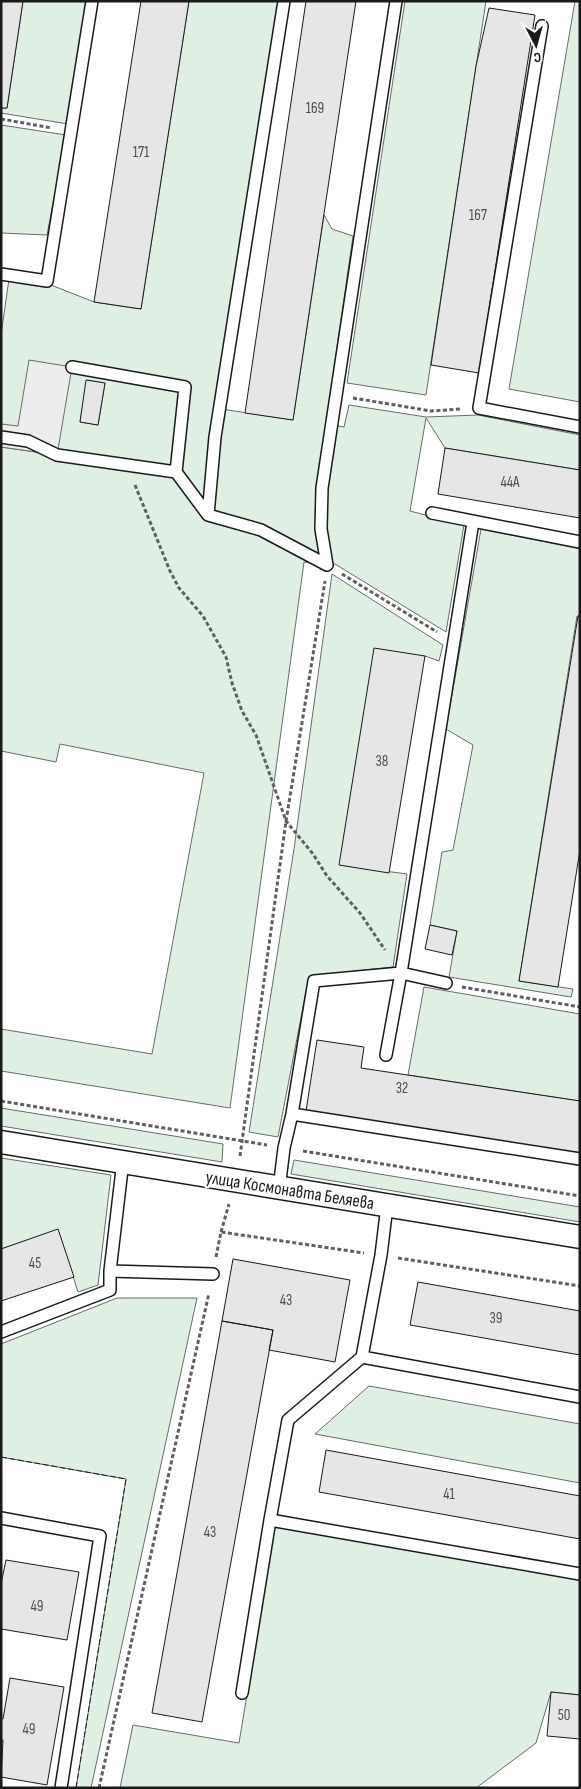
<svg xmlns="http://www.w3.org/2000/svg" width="581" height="1789" font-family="'Sofia Sans Condensed',sans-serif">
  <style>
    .green { fill: #e0efe3; stroke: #6a6a6a; fill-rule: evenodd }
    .parking { fill: #ededed; stroke: #6a6a6a }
    .building { fill: #e6e6e6; stroke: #1a1a1a }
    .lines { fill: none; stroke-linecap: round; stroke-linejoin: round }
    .service-casing { stroke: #1a1a1a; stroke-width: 14 }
    .minor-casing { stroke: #1a1a1a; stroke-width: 25 }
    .path { stroke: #5f5f5f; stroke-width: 3; stroke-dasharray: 4 2.5; stroke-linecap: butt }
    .service { stroke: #fff; stroke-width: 11 }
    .minor { stroke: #fff; stroke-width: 22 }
    .fence { stroke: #1a1a1a; stroke-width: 1; stroke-dasharray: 6 2.5; stroke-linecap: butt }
    .labels { text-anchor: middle; stroke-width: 4; stroke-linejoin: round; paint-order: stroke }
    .number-label { font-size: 15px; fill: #4d4d4d }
    .street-label { font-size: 18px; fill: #1a1a1a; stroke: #fff }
  </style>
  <rect width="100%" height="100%" fill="#fff"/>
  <!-- green -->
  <path class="green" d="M23,1H89L68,124L1,113V108H7Z
    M189,1H280L215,408L293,420L324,215L332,229L353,236L326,424L344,427L349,405L426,417L478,415L580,435V470L445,448L426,418L410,511L464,525L446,632L335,564L327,565L304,562L230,1108L1,1071V1029L152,1054L204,773L60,744L56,762L1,751V447L57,455L18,427L1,424V335L9,279L51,285L94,302L141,309ZM87,380L105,383L98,425L80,422Z
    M405,1H486L426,395L347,383Z
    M575,1H580V402L509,389Z
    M1,125L66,135L47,235L1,233Z
    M481,529L580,549V616H577L519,981L573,989L571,997L449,977L457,931L430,925L442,852L453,850L473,745L446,729Z
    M332,574L443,645L439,661L425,656L340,865L407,874L393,967L309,976L278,1137L249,1132L294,849Z
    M424,987L580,1014V1101L408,1075Z
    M1,1108L223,1144L222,1162L1,1126Z
    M1,1158L111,1175L98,1285L78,1292L58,1230L1,1249Z
    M294,1160L580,1207V1222L291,1174Z
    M117,1298H197L91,1788H76L126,1479L1,1457V1344Z
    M369,1386L580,1424V1483L315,1434Z
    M275,1525L580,1580V1695L551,1692L536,1743L476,1788H120L133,1725L239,1743Z"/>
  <!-- parking -->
  <path class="parking" d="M29,360L72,367L57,455L1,447V424L18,426Z"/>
  <!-- building -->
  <path class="building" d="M1,1H23L7,108H1Z
    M141,1H189L141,309L94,302Z
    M306,1H356L293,420L245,413Z
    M489,8L535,15L479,373L431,365L476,66Z
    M86,380L105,383L98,425L80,422Z
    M445,448L580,470V518L438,494Z
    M578,616H580V850L558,987L519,981Z
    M374,648L425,656L389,873L339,865Z
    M430,925L457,931L452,955L425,949Z
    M317,1040L364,1047L361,1068L580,1101V1153L306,1111Z
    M58,1229L74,1277L1,1301V1249Z
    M233,1259L350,1280L335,1362L269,1350L273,1330L222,1321Z
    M418,1282L580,1311V1355L410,1325Z
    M222,1321L273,1330L202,1722L152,1713Z
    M326,1450L580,1496V1539L319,1492Z
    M6,1560L79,1572L67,1640L1,1629V1584Z
    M10,1678L64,1687L47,1785L1,1777L3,1740H1V1719H3Z
    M551,1692L580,1695V1739L547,1736Z"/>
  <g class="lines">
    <defs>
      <path id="service" d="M542,26L479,408L580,427
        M1,274L47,281L92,1
        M72,367L185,387L176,472L208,515L261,530L327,565L321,529L322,488L396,1
        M1,437L28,441L57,455L176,472
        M432,513L580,542
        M208,515L215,437L284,1
        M386,1055L401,973L473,522
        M292,1114L580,1159
        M279,1189L284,1148L292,1114L314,981L401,973L446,983
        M110,1271L213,1274
        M1,1332L110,1290V1271L123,1161
        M362,1357L580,1397
        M1,1518L100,1536L61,1788
        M270,1520L580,1574
        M242,1693L270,1520L288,1420L362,1357L381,1255L387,1206"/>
      <path id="minor" d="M1,1142L580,1237"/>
    </defs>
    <!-- service casing -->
    <use href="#service" class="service-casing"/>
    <!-- minor casing -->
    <use href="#minor" class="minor-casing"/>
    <!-- path -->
    <path class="path" d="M1,119L52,128
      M353,398L431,411L461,409
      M135,485L170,571L179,588L203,616L226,657L232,683L242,711L256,735L286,821L313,854L327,876L360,913L385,950
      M342,574L437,632
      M462,987L580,1007
      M1,1101L267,1145
      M303,1151L580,1196
      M240,1156L286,821L325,581
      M221,1232L229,1204
      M216,1257L221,1232L364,1253
      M398,1258L580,1286
      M99,1788L209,1293"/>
    <!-- service -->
    <use href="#service" class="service"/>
    <!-- minor -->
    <use href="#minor" class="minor"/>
    <!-- fence -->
    <path class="fence" d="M1,1457L126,1479L76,1788"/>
  </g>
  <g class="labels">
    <!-- number labels -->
    <g class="number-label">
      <text x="315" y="113">169</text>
      <text x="141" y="157">171</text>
      <text x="478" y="220">167</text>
      <text x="510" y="487">44А</text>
      <text x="382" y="766">38</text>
      <text x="402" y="1093">32</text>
      <text x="35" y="1268">45</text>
      <text x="286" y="1305">43</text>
      <text x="496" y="1323">39</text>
      <text x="449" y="1499">41</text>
      <text x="210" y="1537">43</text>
      <text x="37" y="1611">49</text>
      <text x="564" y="1720">50</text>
      <text x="29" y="1734">49</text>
    </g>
    <!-- street labels -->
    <g class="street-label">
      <text transform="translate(290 1190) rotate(9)" y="6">улица Космонавта Беляева</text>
    </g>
  </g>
  <!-- border -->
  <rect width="581" height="1789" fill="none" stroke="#1a1a1a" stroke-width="5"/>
  <!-- north arrow -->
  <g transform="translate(536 45) rotate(174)" stroke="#ffffff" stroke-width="4" paint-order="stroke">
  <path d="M0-4L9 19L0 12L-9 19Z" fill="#1a1a1a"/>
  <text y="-8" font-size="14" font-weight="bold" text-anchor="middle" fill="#1a1a1a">С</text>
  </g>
</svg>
